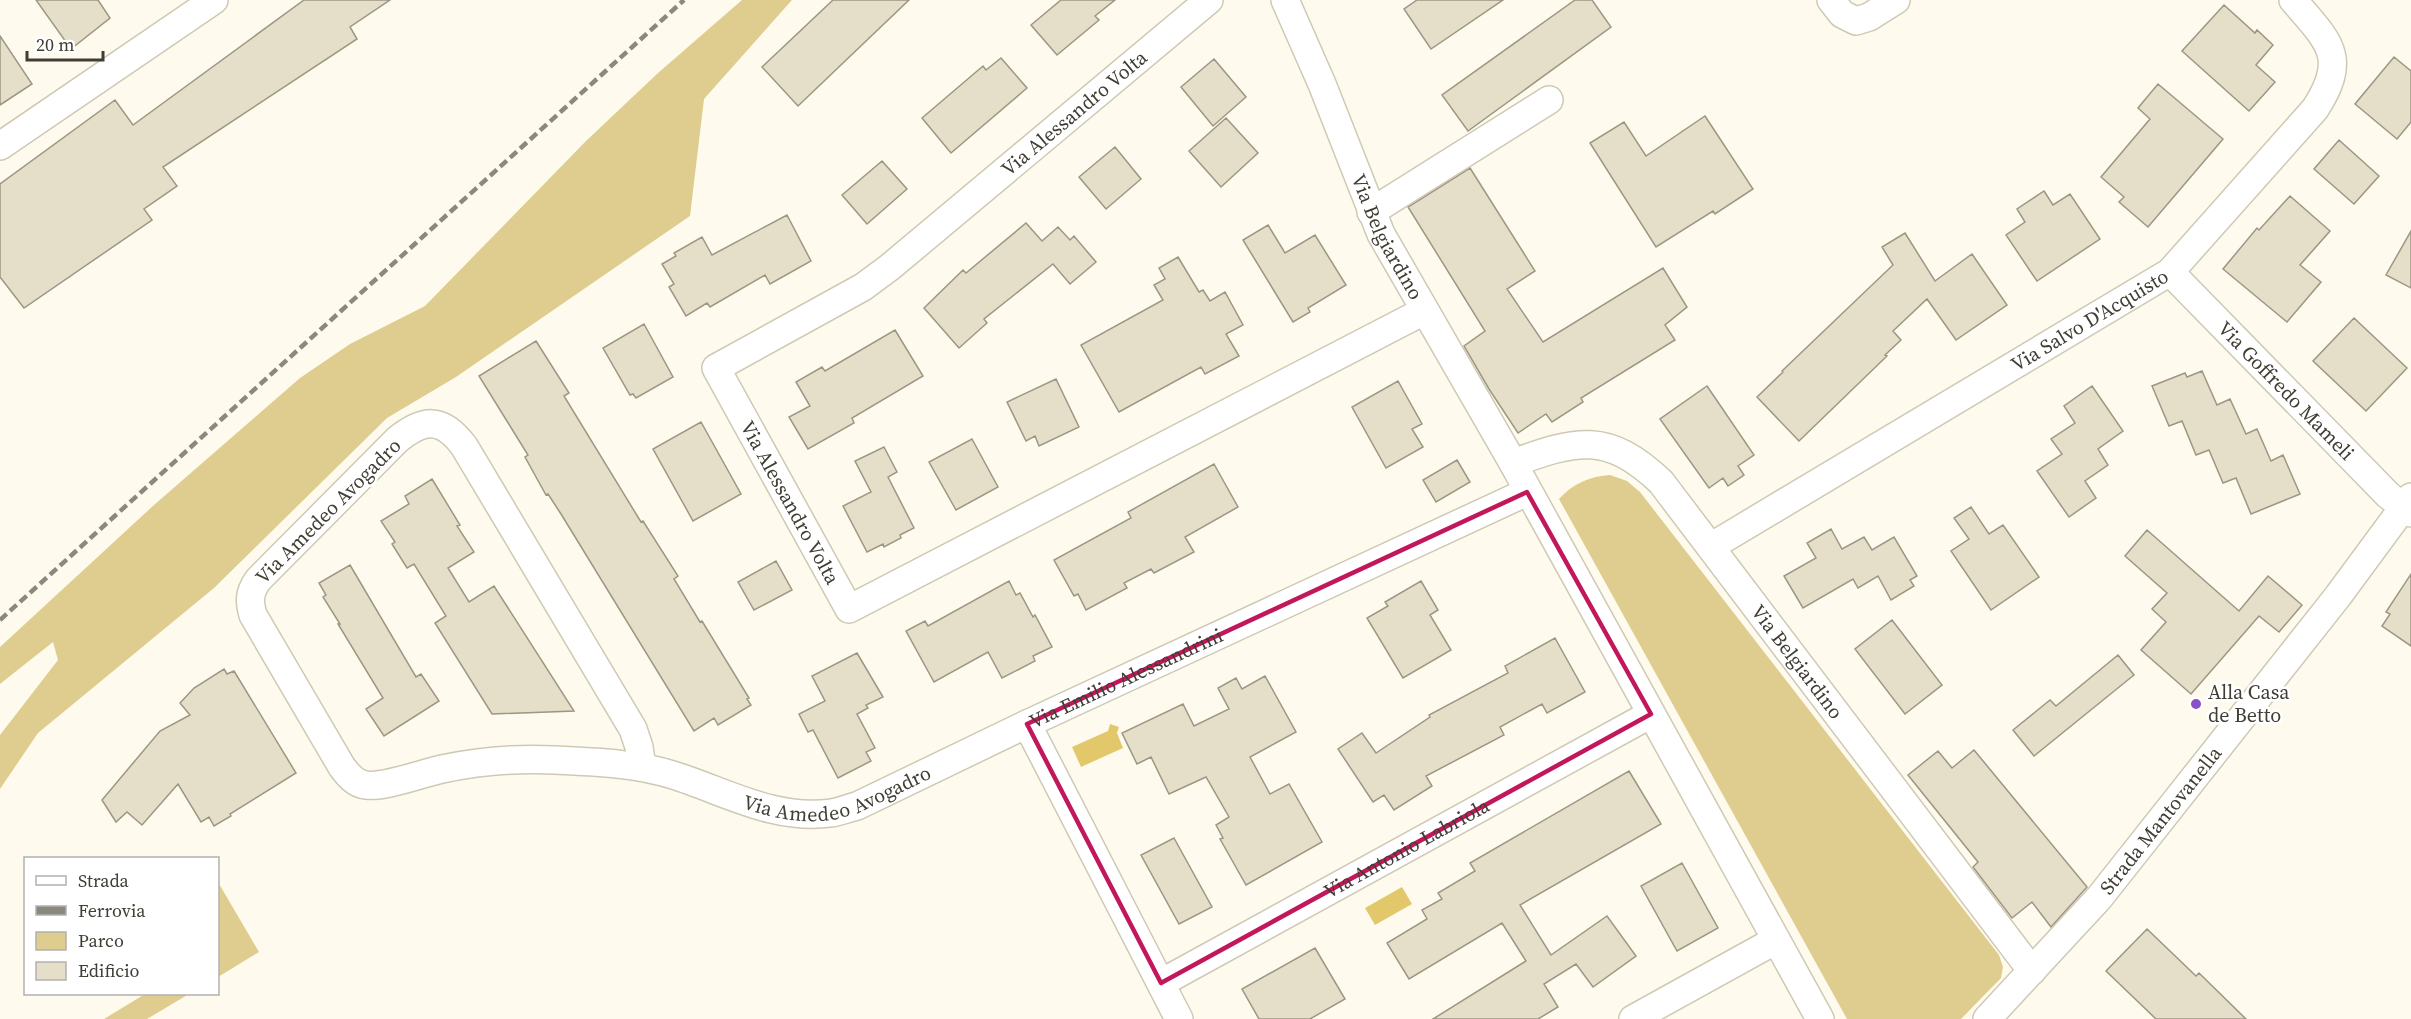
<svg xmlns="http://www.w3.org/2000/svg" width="2411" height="1019" font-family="'Source Serif 4',serif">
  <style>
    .green { fill: #dfcd8f }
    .water { fill: #e2c86a }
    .building { fill: #e5dfc9; stroke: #9c9682; stroke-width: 1.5 }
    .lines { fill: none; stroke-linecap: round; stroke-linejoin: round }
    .street-casing { stroke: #cfc9b4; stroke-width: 30 }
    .street { stroke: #fff; stroke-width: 27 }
    .rail { stroke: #8b887e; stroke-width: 4.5; stroke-dasharray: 9 4.5; stroke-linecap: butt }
    .marked { fill: none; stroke: #c2185b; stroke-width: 4.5; stroke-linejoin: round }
    .poi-dot { fill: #8a50c6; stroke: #fff; stroke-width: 2 }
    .labels { text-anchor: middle; stroke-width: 5; stroke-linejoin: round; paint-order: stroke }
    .street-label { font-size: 20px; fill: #3f3d34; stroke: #fff }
    .poi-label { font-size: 20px; fill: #3f3d34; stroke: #fff; text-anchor: start }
  </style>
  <rect width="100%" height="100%" fill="#fefbee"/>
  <!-- green -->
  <path class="green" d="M742,0H792L704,99L690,216L456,377L387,418L214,588L38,733L0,789V735L58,660L53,642L0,684V647L154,505L300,378L350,344L425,306L586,141L658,73Z
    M1610,475L1627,481L1640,492L1999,955L2003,967L2001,978L1961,1019H1847L1559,499C1572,484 1591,476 1610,475Z
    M218,882L259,952L218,977Z
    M145,994H189L147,1019H104Z"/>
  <!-- water -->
  <path class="water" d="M1110,724L1119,727L1117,733L1123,748L1081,767L1072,747L1108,731Z
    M1402,887L1412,904L1375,925L1365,908Z"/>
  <!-- building -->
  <path class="building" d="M36,0H98L110,18L71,49Z
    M304,0H390L350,27L357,39L163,167L177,186L144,209L152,220L24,308L0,277V184L115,100L133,125Z
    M833,0H909L798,106L762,67Z
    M1061,0H1115L1095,16L1099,20L1057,55L1031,25Z
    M1417,0H1503L1431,49L1404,9Z
    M1575,0H1592L1611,27L1468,131L1442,95Z
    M2224,5L2255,33L2257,30L2273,45L2256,65L2275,82L2249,111L2182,51Z
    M0,36L32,84L0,105Z
    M2394,57L2411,71V122L2397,139L2355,104Z
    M1001,58L1027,88L951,153L922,118L983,66L986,70Z
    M1214,59L1246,97L1213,126L1181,87Z
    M2158,84L2223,139L2148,227L2119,202L2124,197L2101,177L2150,119L2138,108Z
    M1705,116L1753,189L1715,214L1713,211L1656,247L1590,143L1624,122L1646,156Z
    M1226,118L1258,153L1221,187L1189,151Z
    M2339,140L2379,176L2354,204L2314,169Z
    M1115,147L1141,179L1106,209L1079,177Z
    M882,161L907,189L867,224L842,195Z
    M1470,168L1535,271L1507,289L1543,342L1663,268L1687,307L1665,325L1675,340L1581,398L1583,402L1552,422L1546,414L1518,433L1489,389L1464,346L1485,331L1408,207Z
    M2044,191L2053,205L2070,194L2100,239L2037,281L2006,235L2025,222L2017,209Z
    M2290,196L2330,231L2300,265L2321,282L2287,322L2223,269L2257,228L2259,230Z
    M787,215L811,261L770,284L765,275L710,307L707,303L686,316L669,287L674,284L662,264L676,256L674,253L702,237L712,255Z
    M1026,223L1042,241L1058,227L1070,240L1074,236L1096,262L1070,284L1053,264L984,319L987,323L959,348L924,308L963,270L966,273Z
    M1268,225L1285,253L1315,235L1346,285L1308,308L1310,312L1293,322L1243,240Z
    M2411,231V288L2386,275Z
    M1905,233L1935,281L1972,254L2007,305L1956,340L1927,299L1893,331L1901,340L1885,355L1887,356L1799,441L1757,397L1783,372L1782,371L1893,265L1882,247Z
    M1178,257L1199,292L1203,290L1210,301L1225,292L1243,325L1226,334L1239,356L1205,374L1201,367L1119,412L1081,345L1163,300L1154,285L1165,279L1159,268Z
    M2354,318L2407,368L2366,411L2313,361Z
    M644,324L673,377L636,398L633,394L630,395L603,348Z
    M895,330L923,376L852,418L854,423L808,449L789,417L810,406L796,382L822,367L825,371Z
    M536,341L569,393L564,396L641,522L643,521L678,576L674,579L700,622L702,621L749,698L747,699L751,705L718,725L714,718L694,731L561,514L548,494L546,495L525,457L528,455L479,376Z
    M2202,371L2217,405L2230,399L2246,434L2257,429L2271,461L2283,455L2300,494L2251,514L2236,478L2223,483L2209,450L2196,455L2182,421L2169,426L2152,386L2185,373L2187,377Z
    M1056,379L1079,427L1039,446L1035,436L1026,441L1007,402Z
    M1398,381L1422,424L1412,429L1423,447L1386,468L1352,407Z
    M1707,386L1754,455L1738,466L1744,475L1728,486L1723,478L1709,488L1660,419Z
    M2092,386L2123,431L2098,449L2108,465L2085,481L2096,498L2069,517L2037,471L2062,454L2051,439L2075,423L2064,406Z
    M701,422L741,494L693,521L653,449Z
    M972,439L998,487L956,510L929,462Z
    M884,447L897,472L888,477L914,528L900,535L901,538L884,547L883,544L867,552L843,506L871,492L855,461Z
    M1457,460L1470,482L1436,502L1423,480Z
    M1214,464L1238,507L1185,537L1194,552L1154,573L1151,569L1124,583L1127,588L1086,610L1078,594L1074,596L1054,560L1131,518L1128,512Z
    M432,479L460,525L457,526L474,552L448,568L469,602L494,586L574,711L492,714L435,623L446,616L414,564L407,568L392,544L395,542L381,521L409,504L405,496Z
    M1971,507L1989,534L2003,525L2039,577L1991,610L1951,551L1969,539L1954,518Z
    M1831,529L1842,549L1864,537L1872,550L1894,537L1917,576L1910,580L1914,586L1891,600L1878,576L1858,588L1853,579L1803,608L1784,576L1816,558L1807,543Z
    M2147,530L2239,611L2268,576L2302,605L2279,632L2259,616L2191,694L2141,650L2166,622L2152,609L2167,593L2125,556Z
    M776,561L792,590L754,610L738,582Z
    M350,565L416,677L421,674L439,701L384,736L366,709L383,698L338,624H340L323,597L326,595L319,583Z
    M2411,574V646L2382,626L2390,614L2386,612Z
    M1009,581L1016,595L1020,593L1033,617L1035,615L1052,647L1033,656L1035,661L1002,678L988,652L934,682L906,631L925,621L928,626Z
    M1421,581L1438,610L1430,615L1451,650L1403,678L1367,618L1388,606L1385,602Z
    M1892,620L1942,685L1905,714L1855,649Z
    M1555,638L1585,692L1547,713L1542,704L1500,727L1504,735L1426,776L1432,786L1394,810L1384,795L1373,802L1338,749L1362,733L1376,753L1430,717L1429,715L1508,673L1505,666Z
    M857,653L883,697L866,705L868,708L857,714L875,748L866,752L871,761L838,778L813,730L808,732L799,714L825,701L812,676Z
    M2118,655L2134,675L2034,756L2013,730L2050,700L2056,706Z
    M224,669L227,674L234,671L296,773L230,814L231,816L214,826L209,817L201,822L178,784L142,825L127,812L116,822L102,800L160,731L190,715L180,703L194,688Z
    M1265,676L1296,732L1250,757L1270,794L1289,784L1322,842L1246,885L1220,839L1223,838L1216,825L1229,817L1206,777L1169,794L1151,757L1137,764L1122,733L1183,704L1194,726L1229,709L1218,688L1236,678L1242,689Z
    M1974,750L2087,887L2051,927L2032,902L2012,918L1973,867L1978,862L1908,775L1938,751L1952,768Z
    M1629,771L1661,824L1520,905L1551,955L1607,916L1636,956L1593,987L1576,964L1544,984L1558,1007L1538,1019H1433L1526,961L1502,923L1409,979L1387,943L1427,919L1422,910L1442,899L1438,893L1475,871L1470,863Z
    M1174,838L1212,907L1179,924L1141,855Z
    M1682,863L1718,928L1677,951L1641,886Z
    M2147,929L2196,976L2199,973L2246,1019H2156L2106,971Z
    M1315,948L1345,999L1310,1019H1259L1242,989Z"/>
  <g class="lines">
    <defs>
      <g id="street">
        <path id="s1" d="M1209,0L890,267L863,287L716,368L849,609L1424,311"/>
        <path id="s2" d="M1285,0L1322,84L1381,234L1513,463L1820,1019"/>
        <path d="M1831,0L1842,14L1856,21L1869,17L1896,0"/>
        <path d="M0,146L214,0"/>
        <path d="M1371,212L1549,100"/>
        <path id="s3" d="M2170,272L2388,495L2411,513"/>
        <path id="s4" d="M1513,463C1577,440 1607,431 1661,482L2032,971"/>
        <path id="s5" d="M1712,546L2170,272L2315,109C2349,57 2329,42 2293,0"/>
        <path id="s6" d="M642,767L639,747L633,729L464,446C442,417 424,418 397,440L258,580C249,593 249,601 253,615L342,767C348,775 355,784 366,785C384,788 423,773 442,769C480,761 517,758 555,760C594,762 635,763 673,775C724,791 775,821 831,813C839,812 848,808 857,806L1027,724"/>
        <path id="s7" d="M1161,983L1651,714"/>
        <path id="s8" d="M1179,1019L1027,724L1527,492"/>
        <path d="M1633,1019L1776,940"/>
        <path id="s9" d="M1987,1019L2099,898L2338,596L2411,497"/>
      </g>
    </defs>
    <!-- street casing -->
    <use href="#street" class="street-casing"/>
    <!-- street -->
    <use href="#street" class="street"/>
    <!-- rail -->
    <path class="rail" d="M0,620L684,0"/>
  </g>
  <!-- marked area -->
  <path class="marked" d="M1527,492L1651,714L1161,983L1027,724Z"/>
  <!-- markers -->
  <circle class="poi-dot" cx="2196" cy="704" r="6"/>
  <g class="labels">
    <!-- street labels -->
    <g class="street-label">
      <text transform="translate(1074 113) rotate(-40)" y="7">Via Alessandro Volta</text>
      <text dy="7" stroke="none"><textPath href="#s2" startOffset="258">Via Belgiardino</textPath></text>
      <text dy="7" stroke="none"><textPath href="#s5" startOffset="440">Via Salvo D'Acquisto</textPath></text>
      <text dy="7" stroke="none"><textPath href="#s3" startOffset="166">Via Goffredo Mameli</textPath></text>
      <text dy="7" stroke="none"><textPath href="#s1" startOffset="771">Via Alessandro Volta</textPath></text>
      <text transform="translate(328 511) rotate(-45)" y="7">Via Amedeo Avogadro</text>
      <text dy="7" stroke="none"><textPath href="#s4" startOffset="387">Via Belgiardino</textPath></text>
      <text dy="7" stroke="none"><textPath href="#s8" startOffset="441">Via Emilio Alessandrini</textPath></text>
      <text dy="7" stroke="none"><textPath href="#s6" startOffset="1374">Via Amedeo Avogadro</textPath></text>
      <text dy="7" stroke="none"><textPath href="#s9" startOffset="264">Strada Mantovanella</textPath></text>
      <text dy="7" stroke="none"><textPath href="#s7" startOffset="280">Via Antonio Labriola</textPath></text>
    </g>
    <!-- poi labels -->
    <g class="poi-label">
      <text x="2208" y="699">Alla Casa<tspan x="2208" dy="23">de Betto</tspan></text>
    </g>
  </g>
  <!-- legend -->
  <rect x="24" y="857" width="195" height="138" fill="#ffffff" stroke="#b2b1ae" stroke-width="1.5"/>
  <rect x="36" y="876" width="30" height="9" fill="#ffffff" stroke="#b2b1ae" stroke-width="1.5"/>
  <text x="78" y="887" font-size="18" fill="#3f3d34">Strada</text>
  <rect x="36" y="906" width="30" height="9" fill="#8b887e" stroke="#b2b1ae" stroke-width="1.5"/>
  <text x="78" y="917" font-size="18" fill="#3f3d34">Ferrovia</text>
  <rect x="36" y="932" width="30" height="18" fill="#dfcd8f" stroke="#b2b1ae" stroke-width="1.5"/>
  <text x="78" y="947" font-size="18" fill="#3f3d34">Parco</text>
  <rect x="36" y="962" width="30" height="18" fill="#e5dfc9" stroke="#b2b1ae" stroke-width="1.5"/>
  <text x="78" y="977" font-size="18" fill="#3f3d34">Edificio</text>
  <!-- scale -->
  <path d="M27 51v9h76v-9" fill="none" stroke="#3f3d34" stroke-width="3"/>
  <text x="36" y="51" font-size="18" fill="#3f3d34" stroke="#ffffff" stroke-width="4.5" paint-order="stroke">20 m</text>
</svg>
